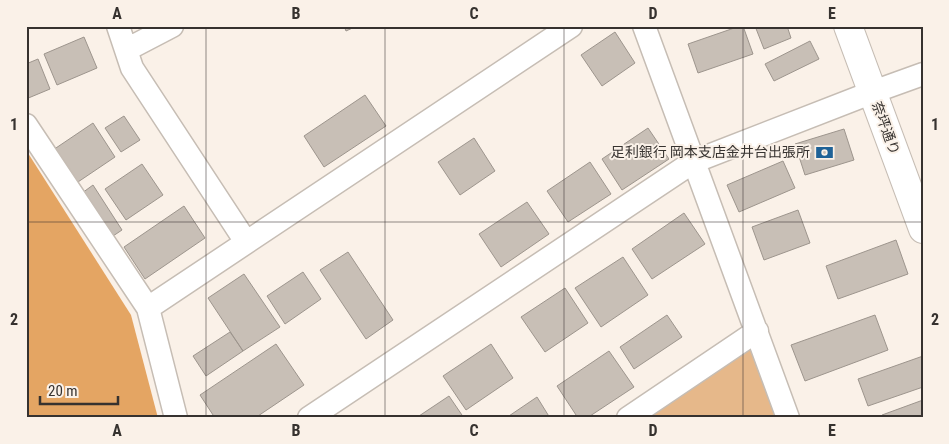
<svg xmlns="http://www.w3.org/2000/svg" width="949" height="444" font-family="'Roboto Condensed','Noto Sans JP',sans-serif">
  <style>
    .green { fill: #e6b88a }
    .forest { fill: #e4a563 }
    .building { fill: #c8bfb6; stroke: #9d958d }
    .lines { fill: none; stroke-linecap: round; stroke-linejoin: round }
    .minor-casing { stroke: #c6bdb4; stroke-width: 25 }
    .tertiary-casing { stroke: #c6bdb4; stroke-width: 30 }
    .minor { stroke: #fff; stroke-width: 22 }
    .tertiary { stroke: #fff; stroke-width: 28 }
    .grid { fill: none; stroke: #36322f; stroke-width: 1; stroke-opacity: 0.55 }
    .labels { text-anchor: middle; stroke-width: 4; stroke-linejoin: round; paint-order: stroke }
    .street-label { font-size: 14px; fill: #36322f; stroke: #faf1e8 }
    .poi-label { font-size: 14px; fill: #36322f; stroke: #faf1e8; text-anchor: end }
    .neatline { fill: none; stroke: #36322f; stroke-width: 2 }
    .grid-label { font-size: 16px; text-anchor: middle; font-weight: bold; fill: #36322f }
  </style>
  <rect width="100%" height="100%" fill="#faf1e8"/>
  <!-- green -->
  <path class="green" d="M752,345L779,418H644Z"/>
  <!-- forest -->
  <path class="forest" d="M26,150L131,315L158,418H26Z"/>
  <!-- building -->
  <path class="building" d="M344,26H357L346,31Z
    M740,26H743L753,54L698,73L688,44Z
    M755,26H787L791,38L764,49Z
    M615,32L635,63L602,86L581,55Z
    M84,37L97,68L57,85L44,54Z
    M810,41L819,59L774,81L765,64Z
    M38,59L50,89L26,99V64Z
    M365,95L386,126L324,167L304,136Z
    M124,116L140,140L121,152L105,128Z
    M93,123L115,157L72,186L50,152Z
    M648,128L669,159L622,190L602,159Z
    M844,129L854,160L805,175L795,144Z
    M474,138L495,171L460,195L438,162Z
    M783,161L795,188L739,212L727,185Z
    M590,162L611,194L568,222L547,191Z
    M142,164L163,195L126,220L105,189Z
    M93,185L122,230L107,240L78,196Z
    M527,202L549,234L501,267L479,234Z
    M184,206L205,238L145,279L124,247Z
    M798,210L810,243L764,260L752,227Z
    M684,213L705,244L652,279L632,249Z
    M896,240L908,274L838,299L826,266Z
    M348,252L393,320L366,339L320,270Z
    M623,257L648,295L601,327L575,288Z
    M303,272L321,299L285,324L267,296Z
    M244,274L280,327L243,351L208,298Z
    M565,288L588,323L545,352L521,317Z
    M667,315L682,337L634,369L620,347Z
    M875,315L888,350L805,381L791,345Z
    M230,332L243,351L206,376L193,356Z
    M276,344L304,385L255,418H215L200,395Z
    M491,344L513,378L466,410L443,376Z
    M609,351L634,387L587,418H578L557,386Z
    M923,356V387L868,406L858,379Z
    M449,396L464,418H416Z
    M537,397L550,418H506Z
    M923,400V418H883L882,415Z"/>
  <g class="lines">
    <defs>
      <path id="minor" d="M118,26L132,68L246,242
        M644,26L788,418
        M126,50L172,26
        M26,125L148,308L176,418
        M148,308L571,26
        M309,418L693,162L873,92L923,74
        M628,418L757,331"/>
      <path id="tertiary" d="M848,26L923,229"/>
    </defs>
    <!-- minor casing -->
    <use href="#minor" class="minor-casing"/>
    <!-- tertiary casing -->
    <use href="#tertiary" class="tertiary-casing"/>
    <!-- minor -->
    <use href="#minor" class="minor"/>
    <!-- tertiary -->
    <use href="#tertiary" class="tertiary"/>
  </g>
  <!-- grid -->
  <path class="grid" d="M206,26V418M385,26V418M564,26V418M743,26V418M26,222H923"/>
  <!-- icons -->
  <defs>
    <symbol id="bank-bare" viewBox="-9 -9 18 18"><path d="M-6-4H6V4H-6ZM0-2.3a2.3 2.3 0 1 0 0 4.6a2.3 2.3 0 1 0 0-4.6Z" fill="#1f6297" stroke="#faf1e8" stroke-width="2.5" paint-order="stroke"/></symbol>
  </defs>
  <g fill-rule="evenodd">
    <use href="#bank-bare" x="812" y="140" width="25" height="25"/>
  </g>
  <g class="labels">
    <!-- street labels -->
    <g class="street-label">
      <text transform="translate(886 128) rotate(70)" y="5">奈坪通り</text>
    </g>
    <!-- poi labels -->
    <g class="poi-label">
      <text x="810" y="157">足利銀行 岡本支店金井台出張所</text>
    </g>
  </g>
  <!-- border -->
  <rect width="949" height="444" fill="none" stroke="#faf1e8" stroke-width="55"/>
  <!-- scale -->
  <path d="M40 396v8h78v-8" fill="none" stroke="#36322f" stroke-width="2.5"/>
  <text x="48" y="396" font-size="15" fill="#36322f" stroke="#faf1e8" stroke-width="4" paint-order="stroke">20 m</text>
  <rect x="28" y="28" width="894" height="388" class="neatline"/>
  <g class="grid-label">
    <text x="117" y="19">A</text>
    <text x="296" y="19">B</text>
    <text x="474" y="19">C</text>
    <text x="653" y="19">D</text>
    <text x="832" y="19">E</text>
    <text x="14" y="130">1</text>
    <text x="935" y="130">1</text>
    <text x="14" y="325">2</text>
    <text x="935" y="325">2</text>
    <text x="117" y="436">A</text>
    <text x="296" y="436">B</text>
    <text x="474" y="436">C</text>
    <text x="653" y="436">D</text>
    <text x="832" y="436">E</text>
  </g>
</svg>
